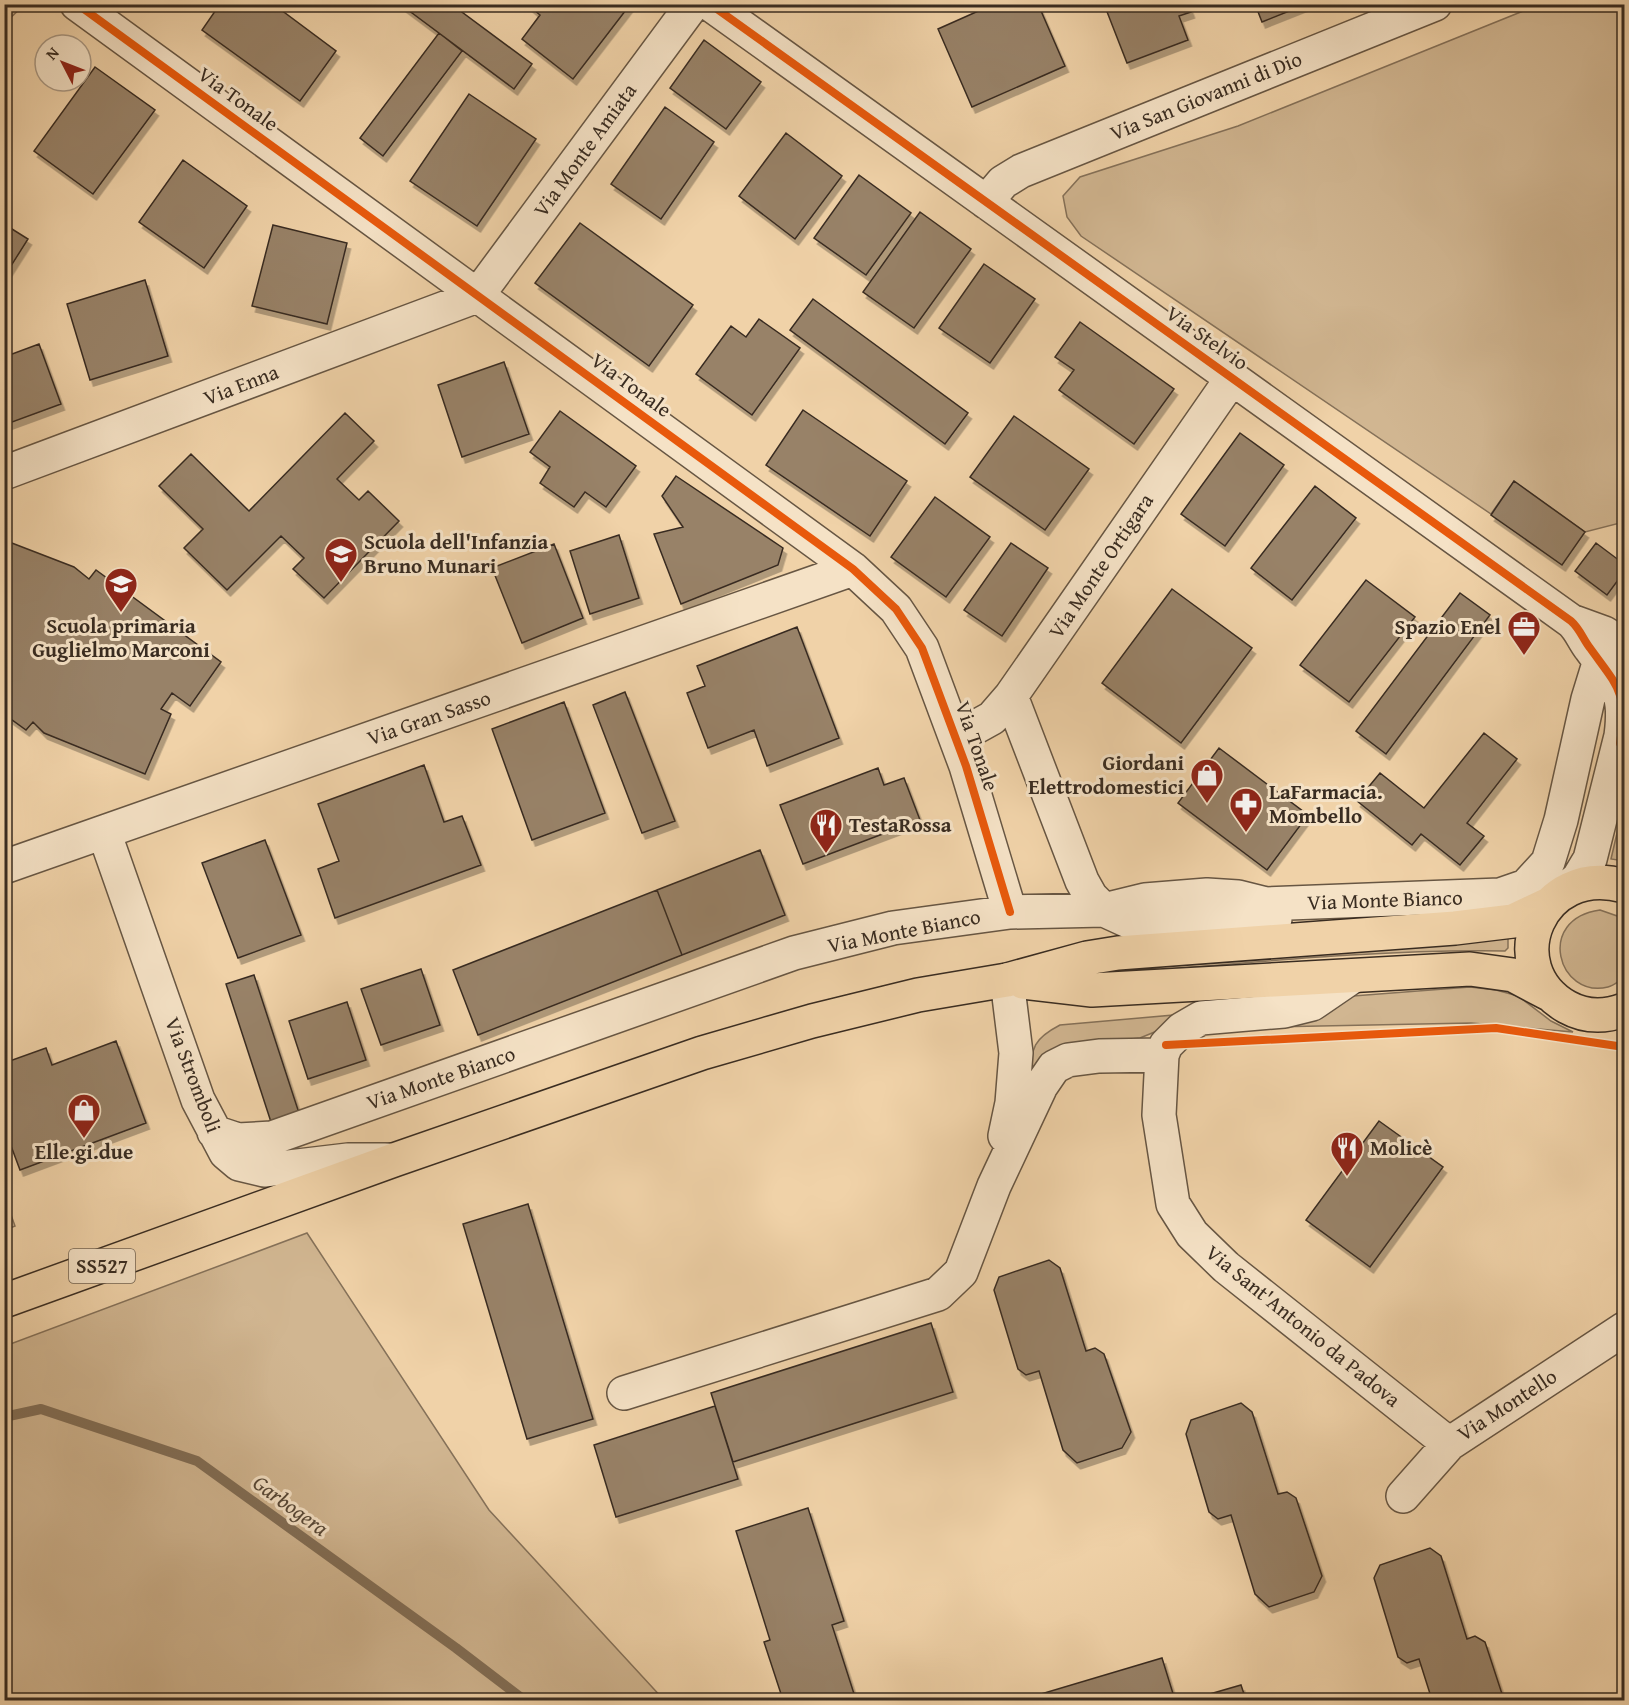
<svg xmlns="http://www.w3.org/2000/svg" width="1629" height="1705" font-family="'Gentium Book Plus',serif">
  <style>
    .green { fill: #d1b691; stroke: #857159; stroke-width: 1.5 }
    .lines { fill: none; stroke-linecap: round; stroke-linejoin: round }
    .stream { stroke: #826e56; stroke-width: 10 }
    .building { fill: #988267; stroke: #392c21; stroke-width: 1.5; filter: url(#shadow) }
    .minor-casing { stroke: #675643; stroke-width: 36 }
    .major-casing { stroke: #392c21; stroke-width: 36 }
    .minor { stroke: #f5e2c6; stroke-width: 33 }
    .major { stroke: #f0d2a8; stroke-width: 33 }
    .cycleway-casing { stroke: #f5e2c6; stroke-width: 11 }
    .cycleway { stroke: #e8590c; stroke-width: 8 }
    .labels { text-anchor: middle; stroke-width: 6; stroke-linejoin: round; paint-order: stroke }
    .shield { fill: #f5e2c6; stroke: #716352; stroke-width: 1.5 }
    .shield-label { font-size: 20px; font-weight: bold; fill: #392c21 }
    .street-label { font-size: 21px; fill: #392c21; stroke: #f5e2c6 }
    .poi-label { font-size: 21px; font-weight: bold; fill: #392c21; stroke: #f5e2c6; text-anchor: start }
    .water-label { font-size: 22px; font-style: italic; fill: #574837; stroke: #f5e2c6 }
  </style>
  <defs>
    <filter id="shadow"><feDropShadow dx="3.5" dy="6" stdDeviation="0" flood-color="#0004"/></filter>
  </defs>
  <rect width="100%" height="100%" fill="#f0d2a8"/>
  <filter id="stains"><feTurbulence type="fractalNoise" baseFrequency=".00333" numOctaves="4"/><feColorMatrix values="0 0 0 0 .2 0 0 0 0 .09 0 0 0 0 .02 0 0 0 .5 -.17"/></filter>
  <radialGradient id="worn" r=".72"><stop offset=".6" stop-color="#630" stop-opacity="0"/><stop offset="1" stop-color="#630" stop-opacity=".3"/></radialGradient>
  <!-- green -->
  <path class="green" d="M5,4H24V5L5,23Z
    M1538,5H1624V522L1585,532L1514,481L1491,514L1081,236L1067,217L1063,196L1080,177L1238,126Z
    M1624,803V861L1611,859Z
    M1600,910L1620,917L1624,921V978C1619,981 1613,986 1608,987C1558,999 1535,919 1600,910Z
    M1508,934V948L1505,951C1373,949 1240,964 1109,974L1107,972V969Z
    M1470,987L1496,990L1518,996L1551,1021L1573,1032L1471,1023L1221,1028L1353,996Z
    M1174,1015L1157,1031L1140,1038L1065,1046L1030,1076C1032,1047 1033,1039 1060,1025Z
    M5,1198L15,1226L5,1230H4Z
    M307,1233L489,1510L664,1700H5V1346Z"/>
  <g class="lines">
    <!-- stream -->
    <path class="stream" d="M4,1417L41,1409L197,1461L456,1648L524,1700"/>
  </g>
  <!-- building -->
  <path class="building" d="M220,4H273L336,51L300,101L202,30Z
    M400,4H451L532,64L514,89Z
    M527,4H627L629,6L573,79L522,39L540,15Z
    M994,4H1038L1065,66L972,107L938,29Z
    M1104,4H1188L1191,12L1179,16L1188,40L1127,63Z
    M1255,4H1307L1262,22Z
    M439,33L462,51L383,156L360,138Z
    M704,40L761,82L726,129L670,88Z
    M95,67L155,110L93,194L34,151Z
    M469,94L536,139L477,226L410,181Z
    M665,107L714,142L661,219L611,184Z
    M786,133L842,176L795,239L739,196Z
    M183,160L247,206L204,268L139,222Z
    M859,175L911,213L866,275L814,238Z
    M920,212L971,249L914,328L863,292Z
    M580,223L693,305L649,366L535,283Z
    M4,224L28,239L4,277Z
    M273,225L347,243L327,324L252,306Z
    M984,264L1035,299L990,363L939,328Z
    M145,280L168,356L90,380L67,304Z
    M813,299L968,413L945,444L790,330Z
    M759,319L800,348L752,415L696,374L731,326L746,337Z
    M1080,322L1174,389L1134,444L1059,390L1074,370L1055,357Z
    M39,344L61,404L4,425V357Z
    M504,362L529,434L462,457L438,385Z
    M803,410L907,481L870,536L766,465Z
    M560,411L636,466L606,507L585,492L574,507L540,483L550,467L530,452Z
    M345,413L374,441L337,479L359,500L368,491L399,521L324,598L293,569L304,558L281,536L227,590L184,548L203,529L159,486L191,454L249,511Z
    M1014,416L1089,469L1045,530L970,477Z
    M1240,433L1284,465L1225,546L1181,514Z
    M676,476L783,548L778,565L681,604L654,534L683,527L662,496Z
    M1514,481L1585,532L1562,565L1491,515Z
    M1315,486L1356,518L1292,600L1251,568Z
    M935,497L990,537L946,597L891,557Z
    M619,535L639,598L590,614L570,551Z
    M4,540L74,567L89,579L96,570L221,662L190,706L172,693L161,709L171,714L145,774L44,733L33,722L26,730L4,714Z
    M1011,543L1048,568L1002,636L964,610Z
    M1596,543L1624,564V572L1607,595L1575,571Z
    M554,544L583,618L522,643L492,568Z
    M1366,580L1415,617L1349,702L1300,665Z
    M1172,589L1252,648L1181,743L1102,683Z
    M1460,593L1490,615L1386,754L1356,731Z
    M797,627L839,738L767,766L754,730L708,748L687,693L705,686L697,666Z
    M625,692L675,821L642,833L593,705Z
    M564,702L605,813L532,840L492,729Z
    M1484,733L1517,759L1467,823L1484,836L1460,865L1421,834L1412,845L1357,801L1380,773L1424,808Z
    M1219,748L1308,815L1267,870L1178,803Z
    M424,765L444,822L462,816L481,865L335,918L318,869L339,861L318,804Z
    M878,768L884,785L904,778L920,820L803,864L780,805Z
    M265,840L301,935L238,958L202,863Z
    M760,850L785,915L682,955L657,890Z
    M657,890L682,955L478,1035L453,970Z
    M421,969L440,1025L381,1045L361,989Z
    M254,975L299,1113L271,1122L226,984Z
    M347,1002L366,1060L308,1079L289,1021Z
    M116,1041L146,1123L20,1170L4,1127V1063L46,1048L52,1065Z
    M1379,1121L1443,1167L1370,1267L1306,1220Z
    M528,1204L593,1419L527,1439L463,1224Z
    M1049,1260L1060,1268L1086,1351L1095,1348L1104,1354L1131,1432L1122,1448L1077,1463L1063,1450L1039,1371L1026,1375L1018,1369L994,1290L999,1277Z
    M931,1323L953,1392L733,1462L711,1393Z
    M1241,1403L1252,1412L1278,1494L1287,1492L1296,1498L1322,1576L1314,1592L1269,1607L1255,1594L1231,1515L1218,1519L1209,1512L1186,1434L1191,1420Z
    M715,1406L738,1479L616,1517L594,1445Z
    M808,1508L844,1621L832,1625L856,1700H783L764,1642L770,1640L736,1531Z
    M1430,1548L1441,1556L1467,1639L1475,1636L1485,1642L1504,1700H1432L1419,1659L1407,1663L1398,1657L1374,1578L1380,1565Z
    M1162,1658L1175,1700H1043L1041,1694Z
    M1241,1685L1246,1700H1189Z"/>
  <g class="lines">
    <defs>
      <path id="minor" d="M77,4L853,569L896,609L922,648L966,766L1010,912
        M710,4L1571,621C1580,629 1583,639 1590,648C1618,687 1628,692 1620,743
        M986,202L1003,182L1021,171L1435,4
        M4,473L477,296L693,4
        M1571,621L1604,633L1624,645
        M1011,696L1082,881L1091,897L1104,910L1128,921L1159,922L1275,919
        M956,738L992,718L1011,696L1232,378
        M104,832L198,1100L226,1153L239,1164L264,1170L348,1160H388
        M4,867L853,569
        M1559,894L1578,879L1590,859L1624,724
        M1353,976L1312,1004L1284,1011L1201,1018L1182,1029L1166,1045L1162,1055L1159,1115L1173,1204L1192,1234L1226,1267L1449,1444
        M214,1132L238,1140L272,1138L794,953L893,928L1010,912L1104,910L1145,900L1207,895L1238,897L1266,904L1500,895L1526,886L1548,862L1561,820L1588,699L1600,660
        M1005,1136L1012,1103L1016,1053L1007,980
        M624,1393L938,1294L961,1272L994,1186L1041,1086L1054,1067L1068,1060L1099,1056L1162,1055
        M1403,1496L1449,1444L1624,1329"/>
      <path id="major" d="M1624,886C1540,862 1497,967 1567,1007C1585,1017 1605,1017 1624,1010
        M1023,982L1092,990L1470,969L1513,975L1549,994
        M4,1301L394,1160L702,1053L812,1021L918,995L1007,980L1087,958L1118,953L1455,928L1513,921L1549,904"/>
    </defs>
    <!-- minor casing -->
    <use href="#minor" class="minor-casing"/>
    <!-- major casing -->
    <use href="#major" class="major-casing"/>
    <!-- minor -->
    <use href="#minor" class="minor"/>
    <!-- major -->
    <use href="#major" class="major"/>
    <defs>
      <path id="cycleway" d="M77,4L853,569L896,609L922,648L966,766L1010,912
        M710,4L1571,621C1580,629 1583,639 1590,648C1618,687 1628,692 1620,743
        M1166,1045L1496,1028L1624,1047"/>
    </defs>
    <!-- cycleway casing -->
    <use href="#cycleway" class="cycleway-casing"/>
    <!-- cycleway -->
    <use href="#cycleway" class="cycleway"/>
  </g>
  <!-- icons -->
  <defs>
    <symbol id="school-pin" viewBox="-11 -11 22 30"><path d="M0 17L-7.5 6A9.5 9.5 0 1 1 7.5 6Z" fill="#8f2418" stroke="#f5e2c6"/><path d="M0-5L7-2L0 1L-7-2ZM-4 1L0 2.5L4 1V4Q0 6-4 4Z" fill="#fff"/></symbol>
    <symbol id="office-pin" viewBox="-11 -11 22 30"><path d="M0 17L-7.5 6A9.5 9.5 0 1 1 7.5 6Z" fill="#8f2418" stroke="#f5e2c6"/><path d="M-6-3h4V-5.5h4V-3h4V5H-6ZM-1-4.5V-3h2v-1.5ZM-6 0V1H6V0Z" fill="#fff"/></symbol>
    <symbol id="shop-pin" viewBox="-11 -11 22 30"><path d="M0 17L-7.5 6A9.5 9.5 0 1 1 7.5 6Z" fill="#8f2418" stroke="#f5e2c6"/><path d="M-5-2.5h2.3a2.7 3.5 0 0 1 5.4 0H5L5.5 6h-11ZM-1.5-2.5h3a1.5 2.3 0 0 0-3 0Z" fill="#fff"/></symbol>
    <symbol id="pharmacy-pin" viewBox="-11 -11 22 30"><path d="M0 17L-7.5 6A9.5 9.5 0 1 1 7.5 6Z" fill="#8f2418" stroke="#f5e2c6"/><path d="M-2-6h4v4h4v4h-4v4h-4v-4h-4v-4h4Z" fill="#fff"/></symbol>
    <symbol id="restaurant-pin" viewBox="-11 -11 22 30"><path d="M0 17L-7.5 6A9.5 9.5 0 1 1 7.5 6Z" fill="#8f2418" stroke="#f5e2c6"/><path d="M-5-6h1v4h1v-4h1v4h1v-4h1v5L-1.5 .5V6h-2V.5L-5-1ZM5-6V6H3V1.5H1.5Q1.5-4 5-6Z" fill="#fff"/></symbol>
  </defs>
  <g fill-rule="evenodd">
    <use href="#school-pin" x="322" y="535" width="38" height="52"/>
    <use href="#school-pin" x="102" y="565" width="38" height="52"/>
    <use href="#office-pin" x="1505" y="608" width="38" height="52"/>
    <use href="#shop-pin" x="1188" y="756" width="38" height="52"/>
    <use href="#pharmacy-pin" x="1227" y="785" width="38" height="52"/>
    <use href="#restaurant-pin" x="807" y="806" width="38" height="52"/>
    <use href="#shop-pin" x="65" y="1091" width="38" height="52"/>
    <use href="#restaurant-pin" x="1328" y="1129" width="38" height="52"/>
  </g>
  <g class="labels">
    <!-- shield labels -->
    <rect class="shield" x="69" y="1249" width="66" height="34" rx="4.5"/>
    <g class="shield-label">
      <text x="102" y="1273">SS527</text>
    </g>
    <!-- street labels -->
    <g class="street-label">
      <text transform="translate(1206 96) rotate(-22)" y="7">Via San Giovanni di Dio</text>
      <text transform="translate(238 99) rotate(36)" y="7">Via Tonale</text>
      <text transform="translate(585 150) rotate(-54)" y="7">Via Monte Amiata</text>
      <text transform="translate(1207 338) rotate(35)" y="7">Via Stelvio</text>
      <text transform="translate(241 385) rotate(-21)" y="7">Via Enna</text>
      <text transform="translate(631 385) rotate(36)" y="7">Via Tonale</text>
      <text transform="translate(1101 566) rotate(-56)" y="7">Via Monte Ortigara</text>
      <text transform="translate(429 718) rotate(-19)" y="7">Via Gran Sasso</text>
      <text transform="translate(977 746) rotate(71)" y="7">Via Tonale</text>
      <text transform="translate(1385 900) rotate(-2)" y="7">Via Monte Bianco</text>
      <text transform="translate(904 931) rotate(-11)" y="7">Via Monte Bianco</text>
      <text transform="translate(193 1075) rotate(69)" y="7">Via Stromboli</text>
      <text transform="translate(441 1078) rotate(-19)" y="7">Via Monte Bianco</text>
      <text transform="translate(1303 1326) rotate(39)" y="7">Via Sant'Antonio da Padova</text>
      <text transform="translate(1507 1405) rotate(-33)" y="7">Via Montello</text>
    </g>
    <!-- poi labels -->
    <g class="poi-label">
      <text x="364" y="549">Scuola dell'Infanzia<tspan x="364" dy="24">Bruno Munari</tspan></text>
      <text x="121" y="633" text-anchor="middle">Scuola primaria<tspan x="121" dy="24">Guglielmo Marconi</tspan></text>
      <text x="1501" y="634" text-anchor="end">Spazio Enel</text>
      <text x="1184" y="770" text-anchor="end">Giordani<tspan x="1184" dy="24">Elettrodomestici</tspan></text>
      <text x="1269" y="799">LaFarmacia.<tspan x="1269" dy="24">Mombello</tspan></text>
      <text x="849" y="832">TestaRossa</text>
      <text x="1370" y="1155">Molicè</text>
      <text x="84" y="1159" text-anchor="middle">Elle.gi.due</text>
    </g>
    <!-- water labels -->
    <g class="water-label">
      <text transform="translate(291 1505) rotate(36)" y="8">Garbogera</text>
    </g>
  </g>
  <!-- margin -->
  <rect width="1629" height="1705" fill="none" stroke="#f0d2a8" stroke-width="24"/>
  <rect x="6" y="6" width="1617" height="1693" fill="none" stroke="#392c21" stroke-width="3"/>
  <rect x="12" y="12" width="1605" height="1681" fill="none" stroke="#392c21" stroke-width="1.5"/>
  <!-- north arrow -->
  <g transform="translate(63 63) rotate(312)"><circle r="28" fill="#f5e2c6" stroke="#aa9984" stroke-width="1.5"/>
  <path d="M0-4.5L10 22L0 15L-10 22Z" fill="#8f2418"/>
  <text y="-9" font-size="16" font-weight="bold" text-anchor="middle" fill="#392c21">N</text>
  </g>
  <rect width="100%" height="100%" filter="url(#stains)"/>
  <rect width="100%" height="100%" fill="url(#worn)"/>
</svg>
